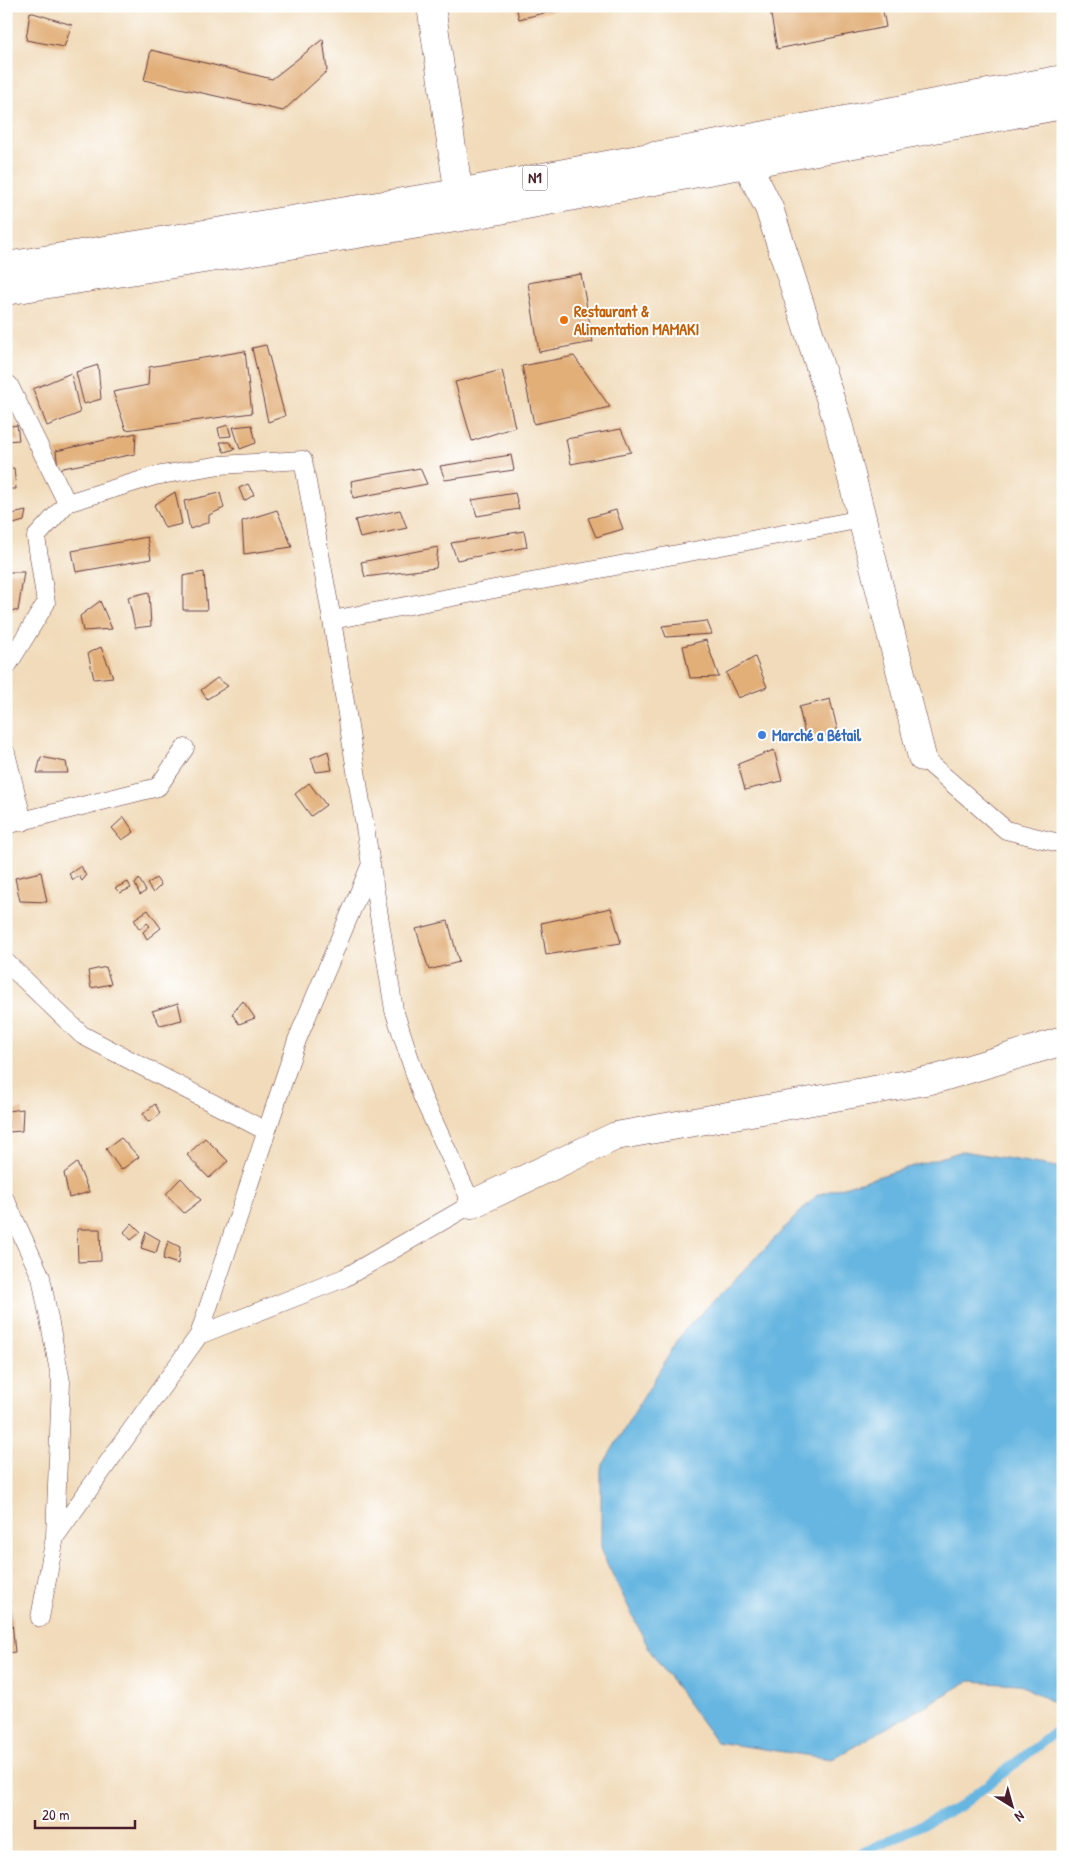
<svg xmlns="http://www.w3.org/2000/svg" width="1069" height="1863" font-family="'Patrick Hand',sans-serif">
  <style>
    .water { fill: #66b6e1; stroke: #586a86 }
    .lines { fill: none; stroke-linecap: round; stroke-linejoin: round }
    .stream { stroke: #66b6e1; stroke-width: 10 }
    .building { fill: #e2af78 }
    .lane-casing { stroke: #633b40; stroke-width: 19 }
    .street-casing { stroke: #633b40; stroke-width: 29 }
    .primary-casing { stroke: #633b40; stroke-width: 29 }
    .lane { stroke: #fff; stroke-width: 18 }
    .street { stroke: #fff; stroke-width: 28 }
    .primary { stroke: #fff; stroke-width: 28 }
    .food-dot { fill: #e8710a; stroke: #fff; stroke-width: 2 }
    .shop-dot { fill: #3f7fe0; stroke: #fff; stroke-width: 2 }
    .labels { text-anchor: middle; stroke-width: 4; stroke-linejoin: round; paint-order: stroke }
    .shield { fill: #fff; stroke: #80626b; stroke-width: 1 }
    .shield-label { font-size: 15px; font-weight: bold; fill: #4a1f2b }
    .food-label { font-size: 16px; font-weight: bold; fill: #c56008; stroke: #fff; text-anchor: start }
    .shop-label { font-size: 16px; font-weight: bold; fill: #366cbe; stroke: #fff; text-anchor: start }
  </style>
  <rect width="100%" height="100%" fill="#fff"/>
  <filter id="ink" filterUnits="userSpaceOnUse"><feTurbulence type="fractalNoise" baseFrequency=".02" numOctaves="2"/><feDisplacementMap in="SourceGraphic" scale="10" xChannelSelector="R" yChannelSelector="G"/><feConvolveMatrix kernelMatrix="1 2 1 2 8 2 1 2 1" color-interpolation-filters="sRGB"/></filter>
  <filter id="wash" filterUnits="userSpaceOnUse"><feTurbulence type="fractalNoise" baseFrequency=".0096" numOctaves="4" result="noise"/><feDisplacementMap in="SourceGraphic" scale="20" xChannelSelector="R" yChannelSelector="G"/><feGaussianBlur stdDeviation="1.12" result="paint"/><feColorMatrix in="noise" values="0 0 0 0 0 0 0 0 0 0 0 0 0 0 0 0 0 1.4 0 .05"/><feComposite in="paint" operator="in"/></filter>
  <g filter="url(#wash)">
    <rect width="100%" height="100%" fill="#f1dbba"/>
    <!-- water -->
    <path class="water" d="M963,1151L1063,1168V1708L1019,1684L969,1681L832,1759L716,1742L650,1651L601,1551V1468L682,1333L817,1195Z"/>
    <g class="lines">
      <!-- stream -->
      <path class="stream" d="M854,1857L959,1807L1063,1726"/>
    </g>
    <g id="blocks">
      <!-- building -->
      <path class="building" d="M516,6H569V7L519,19Z
        M788,6H882L886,27L777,49L770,10Z
        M30,12L72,25L64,47L26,40Z
        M323,39L327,71L283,111L144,80L151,50L272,79Z
        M581,274L593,342L539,352L528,283Z
        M266,345L285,416L268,422L252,348Z
        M245,351L252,413L126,430L113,392L148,385L149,367Z
        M574,356L610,407L534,424L522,366Z
        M98,365L101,399L84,404L76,372Z
        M502,370L515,427L472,441L455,382Z
        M71,373L80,413L47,426L33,389Z
        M17,425L19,440L6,441V427Z
        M228,425L231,436L220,437L218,428Z
        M252,425L256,443L240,449L233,427Z
        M621,429L631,452L571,464L566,439Z
        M136,433L135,454L58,469L56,451Z
        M220,442H229L235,449L224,452Z
        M511,455L514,470L445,480L440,466Z
        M14,468L16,489H6V469Z
        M420,468L427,484L353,498L351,481Z
        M248,484L254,495L244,501L239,488Z
        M175,492L182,524L165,528L154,505Z
        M220,493L224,508L209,515V522L190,529L184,501Z
        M515,493L519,509L477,516L472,500Z
        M6,499L12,514L26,511L24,521L6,526Z
        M277,510L292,547L244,554L242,521Z
        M400,510L407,528L360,538L355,520Z
        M616,510L623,529L596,537L588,518Z
        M524,531L527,547L457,560L451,543Z
        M147,537L151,559L76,572L72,551Z
        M438,547L436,568L365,577L361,562Z
        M6,572H24L18,611L6,610Z
        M204,572L207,610H183V576Z
        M149,592L151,626L135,628L128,597Z
        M100,601L112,629L83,631L80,616Z
        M707,621L712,634L666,637L662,626Z
        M706,640L719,677L690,678L683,646Z
        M101,647L113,677L94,679L88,653Z
        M755,657L767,687L738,698L726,673Z
        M217,678L228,686L207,699L201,690Z
        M830,699L838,732L806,740L799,707Z
        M774,750L782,781L745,790L738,764Z
        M328,751L332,770L316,772L311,758Z
        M41,757L66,762L68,773H37Z
        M309,783L326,805L311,816L295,794Z
        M124,817L134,832L122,840L112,828Z
        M81,866L86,876L82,881L79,876L73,880L69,874Z
        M41,872L47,902L20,901L15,878Z
        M156,878L161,885L153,893L147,884Z
        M139,879L146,891L140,895L135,884Z
        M128,882L131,888L120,893L115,888Z
        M611,908L621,943L546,955L541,923Z
        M148,910L161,928L147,939L143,932L150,926L147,923L139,929L134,919Z
        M448,921L459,962L429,970L416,929Z
        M106,967L111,984L91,988L88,971Z
        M243,1001L255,1018L239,1024L232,1014Z
        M178,1003L182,1020L160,1025L152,1011Z
        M155,1104L160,1113L155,1119L148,1122L143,1114Z
        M23,1109L22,1131L9,1132L7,1111Z
        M121,1138L139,1157L121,1170L106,1149Z
        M205,1138L228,1161L209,1178L187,1155Z
        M77,1163L89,1192L69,1198L64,1173Z
        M181,1178L201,1200L184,1213L166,1194Z
        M132,1223L141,1232L131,1240L124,1232Z
        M77,1229H100L101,1261L78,1262Z
        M146,1232L160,1240L156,1253L141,1248Z
        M168,1241L180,1247L178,1264L163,1259Z
        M6,1582H8L15,1652L6,1653Z"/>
    </g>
  </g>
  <g filter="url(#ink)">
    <use href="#blocks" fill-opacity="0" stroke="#633b40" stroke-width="1"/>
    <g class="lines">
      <defs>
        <path id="lane" d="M6,383L9,385L67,503
          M332,620L862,519
          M6,668L46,603L36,537L67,503L155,476L220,465L303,460L332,620L394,1010L422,1096L472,1204L344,1278L199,1335L55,1537L40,1618
          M6,753L23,822
          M922,757L1006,830L1063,844
          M6,825L158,787L185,748
          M6,962L82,1035L266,1131
          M6,1201L41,1277L61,1382L55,1537
          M199,1335L297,1040L371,864"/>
        <path id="street" d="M431,6L462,216
          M742,141L747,164L769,208L838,423L922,757
          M472,1204L616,1136L936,1079L1063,1041"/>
        <path id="primary" d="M6,266L458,193L1063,79
          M6,291L462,217L1063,105"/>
      </defs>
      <!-- lane casing -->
      <use href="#lane" class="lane-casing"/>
      <!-- street casing -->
      <use href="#street" class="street-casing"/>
      <!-- primary casing -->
      <use href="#primary" class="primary-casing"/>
      <!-- lane -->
      <use href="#lane" class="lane"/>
      <!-- street -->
      <use href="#street" class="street"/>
      <!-- primary -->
      <use href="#primary" class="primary"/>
    </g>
  </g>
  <!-- markers -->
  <circle class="food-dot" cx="564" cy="320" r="5"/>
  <circle class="shop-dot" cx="762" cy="735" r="5"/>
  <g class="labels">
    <!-- shield labels -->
    <rect class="shield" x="522.5" y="165.5" width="25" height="25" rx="4"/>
    <g class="shield-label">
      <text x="535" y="183">N1</text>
    </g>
    <!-- food labels -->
    <g class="food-label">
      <text x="574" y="317">Restaurant &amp;<tspan x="574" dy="18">Alimentation MAMAKI</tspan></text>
    </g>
    <!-- shop labels -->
    <g class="shop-label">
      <text x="772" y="741">Marché a Bétail</text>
    </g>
  </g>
  <!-- margin -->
  <rect width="1069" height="1863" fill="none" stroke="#fff" stroke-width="25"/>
  <!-- north arrow -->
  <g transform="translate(1012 1806) rotate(143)" stroke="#ffffff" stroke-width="4" paint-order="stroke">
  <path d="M0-4L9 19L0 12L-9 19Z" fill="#4a1f2b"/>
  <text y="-8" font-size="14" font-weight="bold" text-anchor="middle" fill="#4a1f2b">N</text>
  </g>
  <!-- scale -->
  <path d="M35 1820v8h100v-8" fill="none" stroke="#4a1f2b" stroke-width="2.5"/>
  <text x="42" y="1820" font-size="15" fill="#4a1f2b" stroke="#ffffff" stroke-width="4" paint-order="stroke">20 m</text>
</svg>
